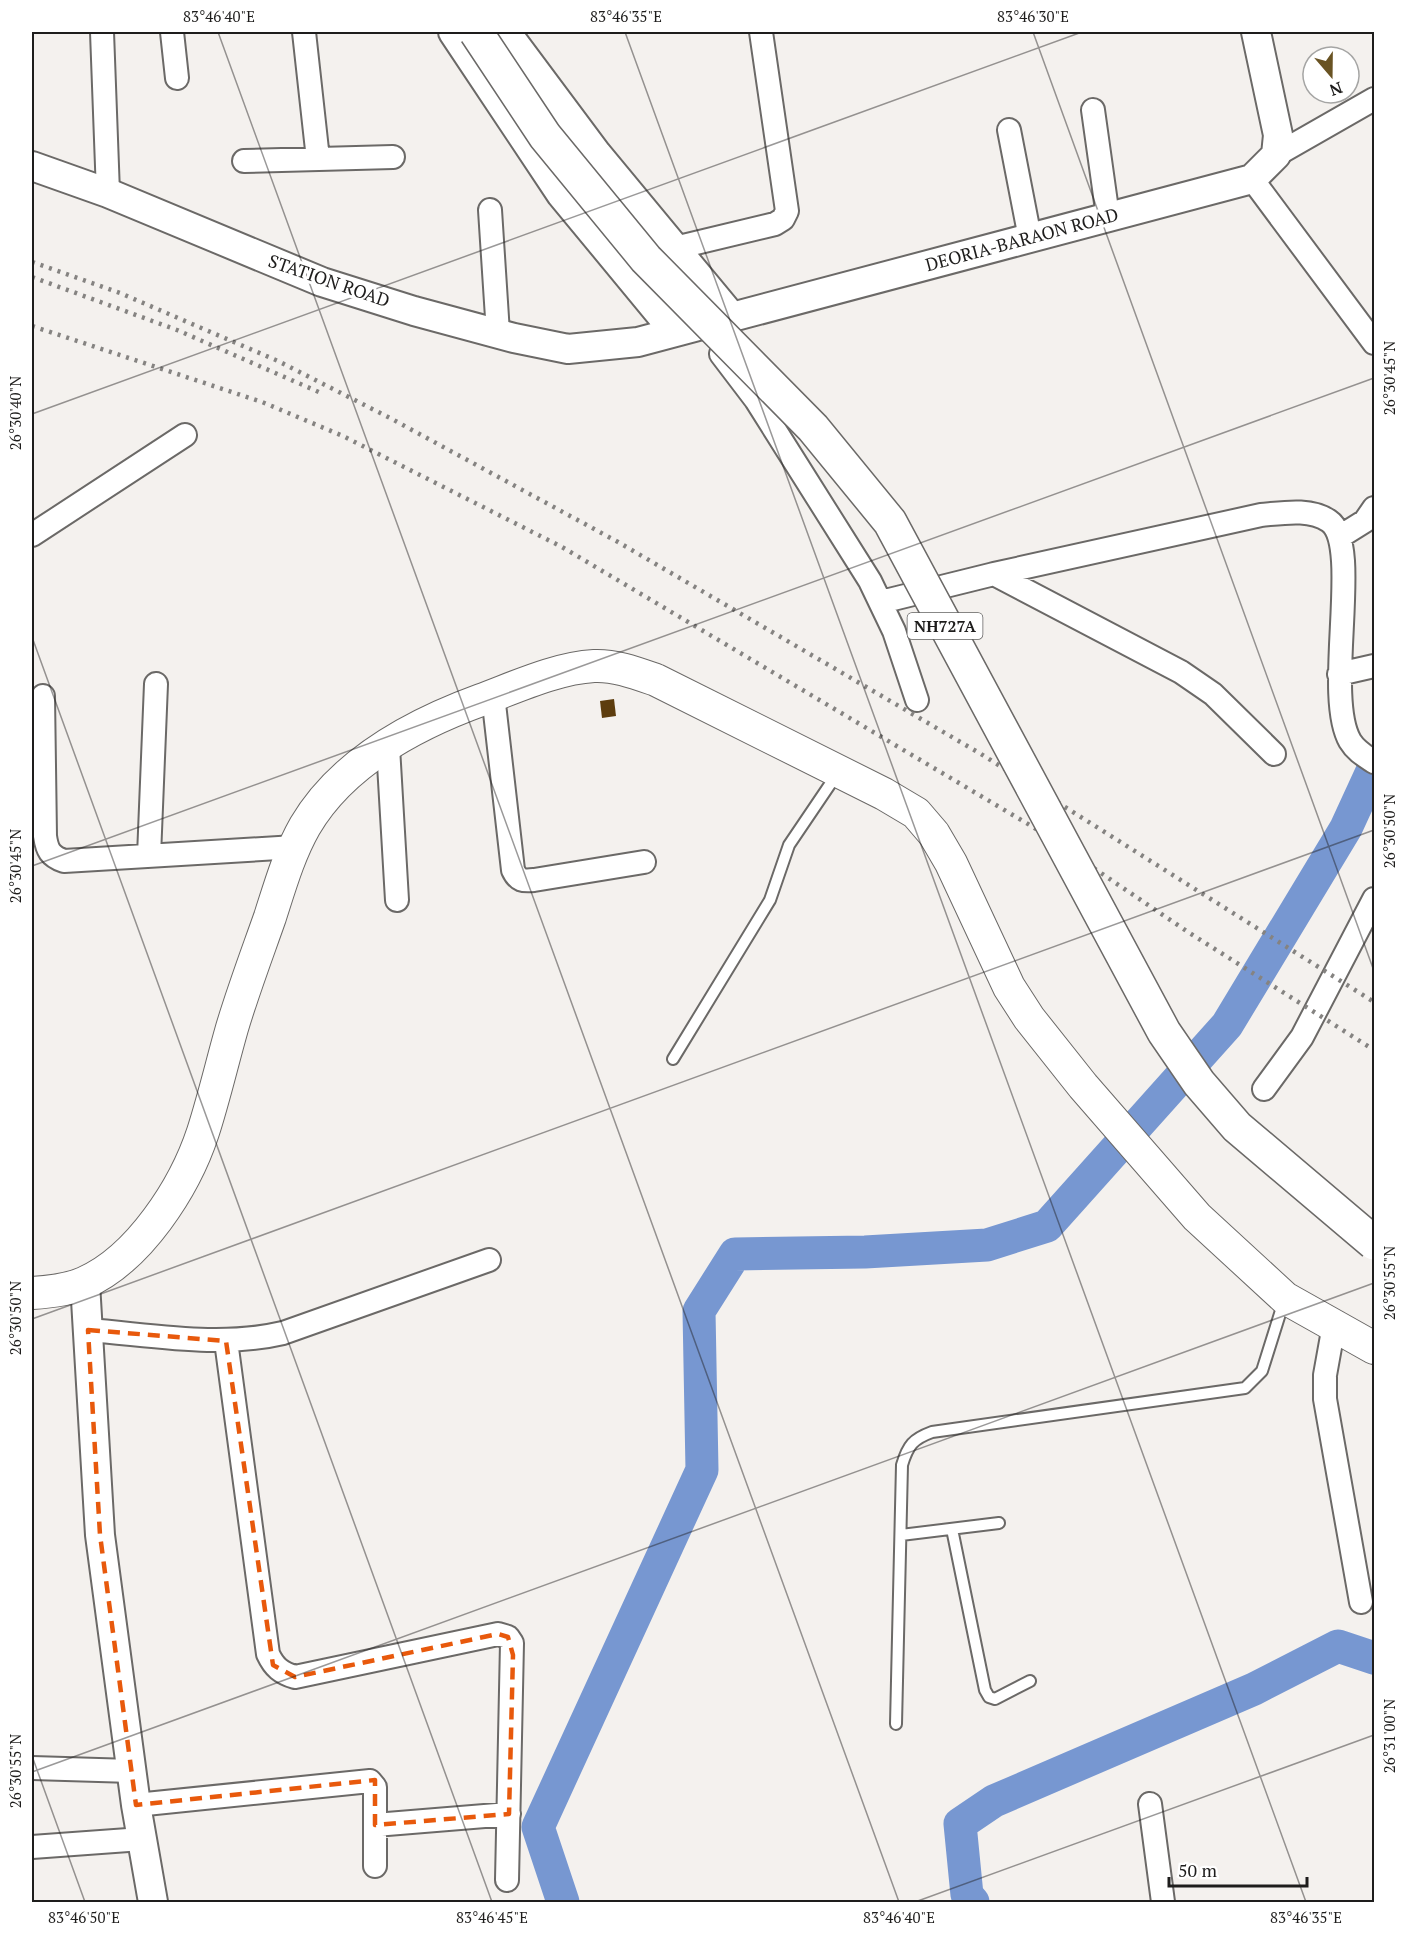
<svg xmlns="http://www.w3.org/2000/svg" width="1406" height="1934" font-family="'PT Serif',serif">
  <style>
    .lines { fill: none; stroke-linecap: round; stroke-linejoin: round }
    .river { stroke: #7797d1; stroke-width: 33 }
    .building { fill: #5d3d0e }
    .service-casing { stroke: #6b6967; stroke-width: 14 }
    .minor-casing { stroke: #6b6967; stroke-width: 26 }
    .tertiary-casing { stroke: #6b6967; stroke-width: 32 }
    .secondary-casing { stroke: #6b6967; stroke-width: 34 }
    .service { stroke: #fff; stroke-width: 10 }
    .minor { stroke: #fff; stroke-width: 22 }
    .tertiary { stroke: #fff; stroke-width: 28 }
    .secondary { stroke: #fff; stroke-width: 32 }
    .rail { stroke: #858381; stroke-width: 4.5; stroke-dasharray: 3 6; stroke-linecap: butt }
    .trunk-bridge-casing { stroke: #6b6967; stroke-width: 36; stroke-linecap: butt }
    .trunk-bridge { stroke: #fff; stroke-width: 33 }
    .marked { fill: none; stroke: #e8590c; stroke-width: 4.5; stroke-dasharray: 12 8; stroke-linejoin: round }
    .ticks { fill: none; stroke: #1e1d1c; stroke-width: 1.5; stroke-opacity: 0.45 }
    .labels { text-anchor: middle; stroke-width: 6; stroke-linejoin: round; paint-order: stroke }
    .shield { fill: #fff; stroke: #626160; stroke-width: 1.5 }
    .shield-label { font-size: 16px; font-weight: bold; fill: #1e1d1c }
    .street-label { font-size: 18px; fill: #1e1d1c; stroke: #fff }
    .neatline { fill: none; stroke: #1e1d1c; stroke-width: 2 }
    .ticks-label { font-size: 15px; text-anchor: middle; fill: #1e1d1c }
  </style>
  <rect width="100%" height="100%" fill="#f4f1ee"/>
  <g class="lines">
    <!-- river -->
    <path class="river" d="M563,1902L538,1827L702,1470L699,1311L735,1254L865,1252L987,1245L1047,1226L1227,1025L1346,828L1374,767
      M973,1902L967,1895L960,1824L994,1801L1254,1689L1338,1646L1374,1658"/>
  </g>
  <!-- building -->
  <path class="building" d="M614,699L616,716L602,718L600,701Z"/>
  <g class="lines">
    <defs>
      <path id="service" d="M673,1059L770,900L789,845L837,774
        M952,1529L985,1690L989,1697L995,1699L1030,1681
        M901,1535L999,1523
        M896,1724L902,1465C908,1445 913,1439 932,1432L1245,1388L1262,1371L1284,1301"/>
      <path id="minor" d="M102,32L108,193
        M172,32L177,78
        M304,32L318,159
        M1093,110L1108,217
        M1009,130L1030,238
        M1276,155L1374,99
        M244,161L393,157
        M1252,179L1374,343
        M490,210L498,333
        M675,248L775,224L783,219L787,211L761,32
        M721,354L756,400L870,581L894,631L917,700
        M32,535L185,435
        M1341,536L1365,521L1374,508
        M994,574L1181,672L1213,694L1274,754
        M881,602L994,574L1261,515C1283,513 1310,508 1329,521C1363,544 1323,694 1350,741C1356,751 1365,756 1374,762
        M1339,674L1374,666
        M493,695L513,870C518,881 523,881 534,880L644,862
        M43,696L45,836C47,850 50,856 64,861L295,847
        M388,747L397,900
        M149,856L156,684
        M1264,1089L1302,1037L1374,899
        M1334,1325L1325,1375V1399L1361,1602
        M88,1330C153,1335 219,1348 283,1333L489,1260
        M226,1341L268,1654C274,1667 281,1673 295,1677L498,1634L508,1637L512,1643L507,1880
        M32,1768L132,1771
        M1150,1804L1163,1902
        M136,1805L370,1781L375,1787V1866
        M375,1825L509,1814
        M32,1847L142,1839"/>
      <path id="tertiary" d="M453,32L561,194L675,332
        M506,32L597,154L732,317
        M32,166L108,193L322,282L414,311L514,338L568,349L638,342L1252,179L1276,155L1278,135L1256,32
        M85,1283L100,1535L136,1805L153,1902"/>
      <path id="secondary" d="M32,1293C49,1292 68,1290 84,1283C139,1259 185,1187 203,1132C214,1098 222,1063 232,1028C243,991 257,954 270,917C280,886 289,854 305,826C342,763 415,724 481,700C516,687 557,668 594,666C615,665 636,673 656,680L884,794L916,813L934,834L951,863L1009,987L1029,1018L1083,1086L1197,1217L1285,1298L1374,1348"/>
    </defs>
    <!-- service casing -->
    <use href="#service" class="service-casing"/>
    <!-- minor casing -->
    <use href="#minor" class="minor-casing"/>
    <!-- tertiary casing -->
    <use href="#tertiary" class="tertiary-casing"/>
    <!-- secondary casing -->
    <use href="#secondary" class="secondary-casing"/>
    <!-- service -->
    <use href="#service" class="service"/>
    <!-- minor -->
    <use href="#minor" class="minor"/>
    <!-- tertiary -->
    <use href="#tertiary" class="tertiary"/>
    <!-- secondary -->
    <use href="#secondary" class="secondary"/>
    <!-- rail -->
    <path class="rail" d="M32,262L120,293L278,361L390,418L618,542L981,754L1374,1002
      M32,277L177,330L321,393
      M32,326L262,402L343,436L562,547L1033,827L1188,932L1374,1050"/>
    <defs>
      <path id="trunk-bridge" d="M476,32L545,136L646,259L813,428L890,522L1164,1032L1199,1083L1237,1127L1374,1243"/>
    </defs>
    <!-- trunk-bridge casing -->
    <use href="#trunk-bridge" class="trunk-bridge-casing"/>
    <!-- trunk-bridge -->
    <use href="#trunk-bridge" class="trunk-bridge"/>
  </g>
  <!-- marked area -->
  <path class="marked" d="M88,1330L226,1341L273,1665L295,1677L498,1634L508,1637L513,1655L509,1814L375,1825V1780L136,1805L100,1535Z"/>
  <!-- ticks -->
  <path class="ticks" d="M218,32L899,1902M625,32L1306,1902M1033,32L1374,971M32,414L1082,32M32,637L492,1902M32,866L1374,378M32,1319L1374,830M32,1756L85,1902M32,1772L1374,1283M915,1902L1374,1735"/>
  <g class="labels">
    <!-- shield labels -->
    <rect class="shield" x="907.5" y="613" width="75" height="26" rx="4.5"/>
    <g class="shield-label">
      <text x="945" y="632">NH727A</text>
    </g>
    <!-- street labels -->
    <g class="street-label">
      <text transform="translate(1022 240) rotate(-15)" y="6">DEORIA-BARAON ROAD</text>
      <text transform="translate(329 281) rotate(19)" y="6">STATION ROAD</text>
    </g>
  </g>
  <!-- border -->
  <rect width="1406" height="1934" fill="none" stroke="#ffffff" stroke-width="66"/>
  <!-- north arrow -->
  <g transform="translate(1331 75) rotate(160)"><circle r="28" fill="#ffffff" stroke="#a5a5a4" stroke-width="1.5"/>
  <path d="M0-4.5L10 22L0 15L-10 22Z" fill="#695323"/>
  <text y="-9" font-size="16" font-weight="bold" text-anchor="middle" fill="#1e1d1c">N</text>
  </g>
  <!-- scale -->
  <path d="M1169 1877v9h138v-9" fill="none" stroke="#1e1d1c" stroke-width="3"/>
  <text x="1178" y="1877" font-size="18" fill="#1e1d1c" stroke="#ffffff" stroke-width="4.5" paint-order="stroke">50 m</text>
  <rect x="33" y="33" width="1340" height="1868" class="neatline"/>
  <g class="ticks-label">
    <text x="219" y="22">83°46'40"E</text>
    <text x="626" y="22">83°46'35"E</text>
    <text x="1033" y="22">83°46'30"E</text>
    <text transform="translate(1390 378) rotate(-90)" y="5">26°30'45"N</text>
    <text transform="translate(16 413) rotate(-90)" y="5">26°30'40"N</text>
    <text transform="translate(1390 831) rotate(-90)" y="5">26°30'50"N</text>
    <text transform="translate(16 866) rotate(-90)" y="5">26°30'45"N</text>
    <text transform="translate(1390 1283) rotate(-90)" y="5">26°30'55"N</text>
    <text transform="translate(16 1318) rotate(-90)" y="5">26°30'50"N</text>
    <text transform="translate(1390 1736) rotate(-90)" y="5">26°31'00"N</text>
    <text transform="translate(16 1771) rotate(-90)" y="5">26°30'55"N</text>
    <text x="84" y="1923">83°46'50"E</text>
    <text x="492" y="1923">83°46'45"E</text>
    <text x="899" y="1923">83°46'40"E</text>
    <text x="1306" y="1923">83°46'35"E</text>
  </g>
</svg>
